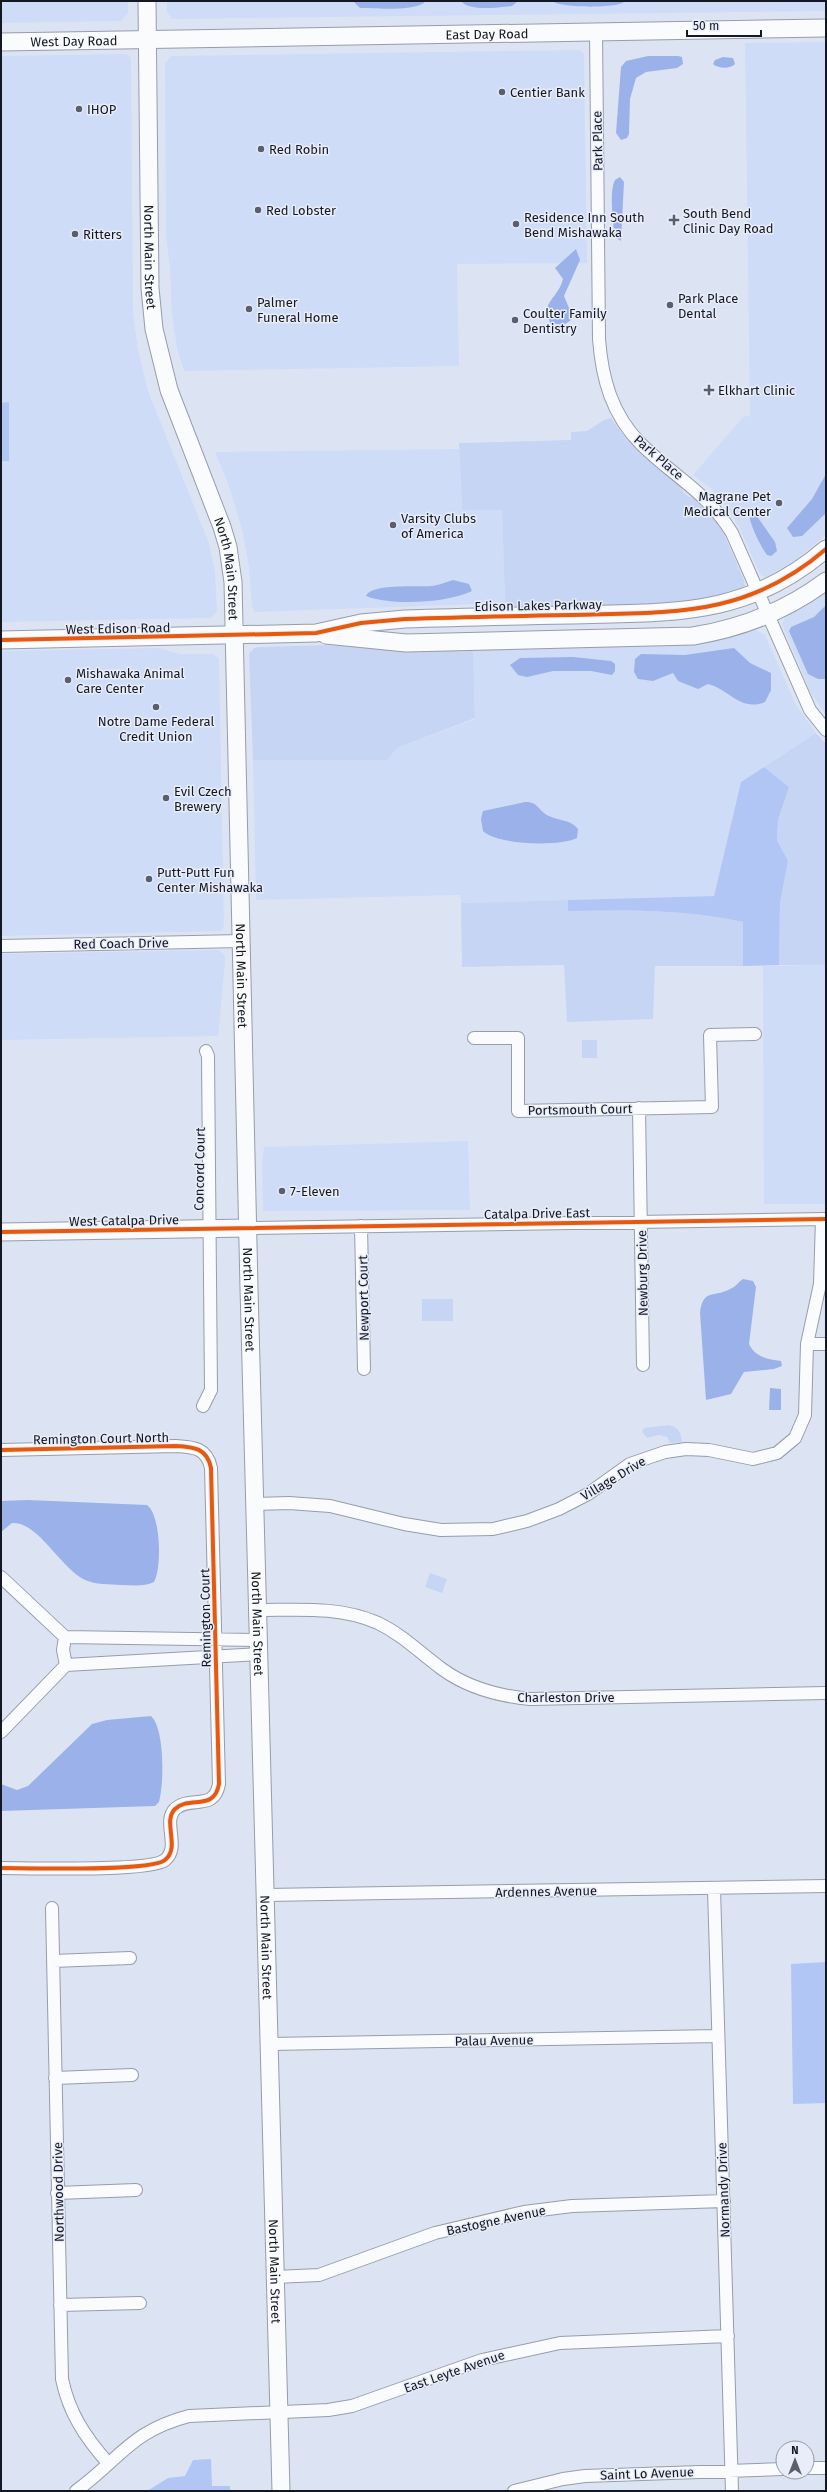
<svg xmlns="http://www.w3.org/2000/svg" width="827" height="2492" font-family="'Fira Sans',sans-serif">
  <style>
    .built { fill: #cfdcf7 }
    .green { fill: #c7d5f5 }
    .forest { fill: #b1c6f5 }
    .water { fill: #9ab2e9 }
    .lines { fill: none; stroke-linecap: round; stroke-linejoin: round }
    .street-casing { stroke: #979ca9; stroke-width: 14 }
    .secondary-casing { stroke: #979ca9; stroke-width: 19 }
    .street { stroke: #fafbfd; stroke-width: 12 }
    .secondary { stroke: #fafbfd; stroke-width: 17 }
    .cycleway-casing { stroke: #e8edf9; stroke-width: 6 }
    .cycleway { stroke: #e8590c; stroke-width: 4 }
    .poi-dot { fill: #595f6c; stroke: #e8edf9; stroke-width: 1.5 }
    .labels { text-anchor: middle; stroke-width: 3; stroke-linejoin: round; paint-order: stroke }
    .street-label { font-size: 13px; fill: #131822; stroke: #e8edf9 }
    .poi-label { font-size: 13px; fill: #131822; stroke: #e8edf9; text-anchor: start }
  </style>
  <rect width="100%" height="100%" fill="#dce4f4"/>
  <!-- built -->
  <path class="built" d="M1,1H128V13L121,21L1,23Z
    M167,1H826V11L172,19L167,12Z
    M826,42V535L795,560L765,578L760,574L741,531L729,510L713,490L693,475L743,417L750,415L745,43Z
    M580,50L584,54L587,263L457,264L459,366L184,371L177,349L172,314L170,269L166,235L165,63L171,56Z
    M127,54L131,58L133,313L138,350L148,391L209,543L215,572L217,612L210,618L1,622V56Z
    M459,449L462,510H502L505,603L255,612L252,607L249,567L242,530L229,486L215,452Z
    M826,589V715L810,691L782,624L785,616Z
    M756,630L765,635L796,705L816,733L741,782L714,896L461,903L460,895L256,900L253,760H387L397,748L475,719L473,649L713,641Z
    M159,648L180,654H213L219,658L224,926L221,931L1,936V651Z
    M219,950L225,956V963L218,1036L1,1040V954Z
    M826,965V1204H764L763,966Z
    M468,1141L470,1210L263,1211L262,1164L264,1147Z"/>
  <!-- green -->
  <path class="green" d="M611,418L627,440L677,482C683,491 685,498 698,499L716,520L724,534L744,580L745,588L742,590L675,605L509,608L505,603L502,510H462L459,443L571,440V432L587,431L604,420Z
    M327,645L386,649H473L475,718L397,748L387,760H253L249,654L254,648L260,647Z
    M816,733L826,744V965H779L780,903L788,861L777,840L778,820L789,787L764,767Z
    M568,900V911C628,910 685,909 743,922V966H655L653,1019L567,1022L564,965L462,967L461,903Z
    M582,1040H597V1058H582Z
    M422,1299H453V1321H422Z
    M669,1425C679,1428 681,1432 682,1442L670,1443L667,1437L658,1435L647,1438L642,1432L644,1428Z
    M430,1573L447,1579L442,1593L425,1587Z"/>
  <!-- forest -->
  <path class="forest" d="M9,402V461H1V403Z
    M764,767L789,787L778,820L777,840L788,861L780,903L779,965L743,966V922C684,909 629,910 568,911V900L714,896L741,782Z
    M826,1962V2103L793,2104L791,1964Z
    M211,2459L212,2486H230V2491H147L168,2478L185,2476L193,2460Z"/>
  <!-- water -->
  <path class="water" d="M353,1H426C416,12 375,8 360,8Z
    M461,1H518L512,6C499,7 470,12 461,1Z
    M552,1H625C619,9 560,8 552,1Z
    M648,56H678L682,57L683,64L677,68L646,72L636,78L630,99L629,134L627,138L621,140L616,133L621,67L626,61Z
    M723,57L733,58L735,64C730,69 719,69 713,64L715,60Z
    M620,177L624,182L621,241L615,237C613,224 609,191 615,180Z
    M576,249L580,260L564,296L572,315L571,320L564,325L550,323L546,310C550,298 560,292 563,279L555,268Z
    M826,474V513L802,536L793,537L787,528L812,499Z
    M750,514L756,515L775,542L777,551L771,556L767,555C762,549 747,519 750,514Z
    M453,580L469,584L472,591C447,603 392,606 366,596C371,583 419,587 432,586C439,585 446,582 453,580Z
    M826,605V679H818L808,674L789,631L791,627L814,617Z
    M734,648L750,663L771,673V690L765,702C740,712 729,689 708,684L698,689L678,681L673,673L653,681L638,679L634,672L635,659L641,654L685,655Z
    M573,657L611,661L615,664V671L612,675L591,671H553L527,677L518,675L510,665L520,658Z
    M525,802C538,801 538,811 549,816C559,821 570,819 578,829L577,838C559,847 497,845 483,831L481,819L483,811Z
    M743,1279L753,1281L756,1287L749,1344C755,1357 767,1359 781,1361L782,1366L774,1369L744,1372L731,1394L706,1400L700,1313C703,1288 714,1298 730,1289C736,1287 738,1282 743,1279Z
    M770,1388L781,1389V1410H769Z
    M28,1500L147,1505C161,1515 162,1568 154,1582C143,1587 133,1585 121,1585C109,1584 96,1585 85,1580C61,1569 38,1521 12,1523L1,1532V1501Z
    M151,1716C165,1729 164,1784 159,1802L155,1806L1,1811V1784L17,1790L28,1786L92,1724L107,1720Z"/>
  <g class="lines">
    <defs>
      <path id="street" d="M596,32L599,339C602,379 612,415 641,444C674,477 706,491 732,533L810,710L826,730
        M1,946L241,941
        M474,1038H518V1111L712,1107L710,1035L755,1034
        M639,1108L643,1365
        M361,1226L364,1369
        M248,1228L826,1219
        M807,1344H826
        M203,1406L211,1390L208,1056L206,1051
        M1,1450L176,1446C194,1447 207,1448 211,1468L219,1784C214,1812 190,1795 175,1809C162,1822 181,1847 165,1860C150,1872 27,1868 1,1868
        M255,1504L289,1503L330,1506L404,1524L441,1530L493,1529L527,1521L559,1509L588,1494L630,1464L665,1452L686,1449L709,1450L753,1459L777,1453L795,1438L805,1415L807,1344L820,1284L822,1219
        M1,1577L65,1637
        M258,1610C299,1610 339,1606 378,1623C403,1635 420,1653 442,1669C468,1688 499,1696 530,1699L826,1693
        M65,1637L258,1640
        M65,1637L63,1650L66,1665
        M66,1665L259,1654
        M1,1732L66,1665
        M714,1889L732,2491
        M266,1895L826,1886
        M52,1908L62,2379C69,2413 85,2437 108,2463
        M53,1961L130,1958
        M270,2044L718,2036
        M55,2078L132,2075
        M57,2193L136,2190
        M275,2277L319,2275L435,2233L524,2212L572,2206L724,2201
        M60,2305L140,2303
        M807,2468H826
        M76,2491C120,2459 131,2431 189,2416L328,2410L352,2406L482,2360L560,2343L728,2336
        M514,2491L563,2479L585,2476L783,2469"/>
      <g id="secondary">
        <path id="s1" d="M147,1L150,288L154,329L169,390L222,527L228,547L233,582L249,1288L281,2491"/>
        <path id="s2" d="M1,42L826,28"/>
        <path d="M326,635L406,643L693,636C742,628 786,611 826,581"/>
        <path d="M1,640L316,633L361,623L405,619C461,617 516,616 572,615C671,612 746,618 826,549"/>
        <path d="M1,1232L248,1228"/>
      </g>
    </defs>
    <!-- street casing -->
    <use href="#street" class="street-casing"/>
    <!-- secondary casing -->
    <use href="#secondary" class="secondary-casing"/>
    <!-- street -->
    <use href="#street" class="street"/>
    <!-- secondary -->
    <use href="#secondary" class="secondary"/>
    <defs>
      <path id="cycleway" d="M1,640L316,633L361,623L405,619C461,617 516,616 572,615C671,612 746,618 826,549
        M1,1232L826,1219
        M1,1450L176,1446C194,1447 207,1448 211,1468L219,1784C214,1812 190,1795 175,1809C162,1822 181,1847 165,1860C150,1872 27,1868 1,1868"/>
    </defs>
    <!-- cycleway casing -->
    <use href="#cycleway" class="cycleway-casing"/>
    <!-- cycleway -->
    <use href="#cycleway" class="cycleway"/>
  </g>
  <!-- markers -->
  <g class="poi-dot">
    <circle cx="502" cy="92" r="4"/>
    <circle cx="79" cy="109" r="4"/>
    <circle cx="261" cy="149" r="4"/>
    <circle cx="258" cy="210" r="4"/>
    <path d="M672 214h4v4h4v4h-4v4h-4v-4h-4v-4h4z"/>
    <circle cx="516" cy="224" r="4"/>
    <circle cx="75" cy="234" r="4"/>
    <circle cx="670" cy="305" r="4"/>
    <circle cx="249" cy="309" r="4"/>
    <circle cx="515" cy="320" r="4"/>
    <path d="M707 384h4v4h4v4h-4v4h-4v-4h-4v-4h4z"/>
    <circle cx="779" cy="503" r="4"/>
    <circle cx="393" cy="525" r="4"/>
    <circle cx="68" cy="680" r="4"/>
    <circle cx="156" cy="707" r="4"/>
    <circle cx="166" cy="798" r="4"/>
    <circle cx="149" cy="879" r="4"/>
    <circle cx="282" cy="1191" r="4"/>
  </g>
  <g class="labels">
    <!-- street labels -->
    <g class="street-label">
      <text dy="5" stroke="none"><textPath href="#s2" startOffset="486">East Day Road</textPath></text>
      <text dy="5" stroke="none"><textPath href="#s2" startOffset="73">West Day Road</textPath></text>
      <text transform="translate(597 141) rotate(-91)" y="5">Park Place</text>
      <text dy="5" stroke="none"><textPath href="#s1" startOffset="256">North Main Street</textPath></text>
      <text transform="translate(659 457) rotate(41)" y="5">Park Place</text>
      <text dy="5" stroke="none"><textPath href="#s1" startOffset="580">North Main Street</textPath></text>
      <text transform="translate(538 605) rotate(-1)" y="5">Edison Lakes Parkway</text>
      <text transform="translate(118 628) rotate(-1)" y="5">West Edison Road</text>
      <text transform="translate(121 943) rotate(-1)" y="5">Red Coach Drive</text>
      <text dy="5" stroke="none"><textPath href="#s1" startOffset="988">North Main Street</textPath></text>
      <text transform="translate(580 1109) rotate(-1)" y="5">Portsmouth Court</text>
      <text transform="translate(199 1169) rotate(-89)" y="5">Concord Court</text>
      <text transform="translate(537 1213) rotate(-1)" y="5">Catalpa Drive East</text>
      <text transform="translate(124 1220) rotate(-1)" y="5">West Catalpa Drive</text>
      <text transform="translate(642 1273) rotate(-91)" y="5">Newburg Drive</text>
      <text transform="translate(363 1298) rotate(-91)" y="5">Newport Court</text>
      <text dy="5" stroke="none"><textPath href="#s1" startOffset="1312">North Main Street</textPath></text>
      <text transform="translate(101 1438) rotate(-1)" y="5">Remington Court North</text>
      <text transform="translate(613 1478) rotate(-31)" y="5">Village Drive</text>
      <text transform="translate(205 1618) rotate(-91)" y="5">Remington Court</text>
      <text dy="5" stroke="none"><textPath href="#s1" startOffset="1636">North Main Street</textPath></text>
      <text x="566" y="1702">Charleston Drive</text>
      <text transform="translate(546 1891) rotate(-1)" y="5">Ardennes Avenue</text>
      <text dy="5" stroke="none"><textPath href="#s1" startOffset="1960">North Main Street</textPath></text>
      <text transform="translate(494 2040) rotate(-1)" y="5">Palau Avenue</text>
      <text transform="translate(723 2190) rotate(-92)" y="5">Normandy Drive</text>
      <text transform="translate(58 2192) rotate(-91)" y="5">Northwood Drive</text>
      <text transform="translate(496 2220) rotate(-12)" y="5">Bastogne Avenue</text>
      <text dy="5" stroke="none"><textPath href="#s1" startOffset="2284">North Main Street</textPath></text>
      <text transform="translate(454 2371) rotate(-19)" y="5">East Leyte Avenue</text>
      <text transform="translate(647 2473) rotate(-2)" y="5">Saint Lo Avenue</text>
    </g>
    <!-- poi labels -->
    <g class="poi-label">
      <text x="510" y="97">Centier Bank</text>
      <text x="87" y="114">IHOP</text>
      <text x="269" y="154">Red Robin</text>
      <text x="266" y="215">Red Lobster</text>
      <text x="683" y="218">South Bend<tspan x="683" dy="15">Clinic Day Road</tspan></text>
      <text x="524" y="222">Residence Inn South<tspan x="524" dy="15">Bend Mishawaka</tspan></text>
      <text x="83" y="239">Ritters</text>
      <text x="678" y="303">Park Place<tspan x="678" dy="15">Dental</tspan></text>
      <text x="257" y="307">Palmer<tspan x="257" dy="15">Funeral Home</tspan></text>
      <text x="523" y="318">Coulter Family<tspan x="523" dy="15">Dentistry</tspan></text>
      <text x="718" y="395">Elkhart Clinic</text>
      <text x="771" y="501" text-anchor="end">Magrane Pet<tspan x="771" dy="15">Medical Center</tspan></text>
      <text x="401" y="523">Varsity Clubs<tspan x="401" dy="15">of America</tspan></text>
      <text x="76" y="678">Mishawaka Animal<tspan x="76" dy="15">Care Center</tspan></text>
      <text x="156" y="726" text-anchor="middle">Notre Dame Federal<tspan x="156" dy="15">Credit Union</tspan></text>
      <text x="174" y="796">Evil Czech<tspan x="174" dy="15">Brewery</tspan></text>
      <text x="157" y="877">Putt-Putt Fun<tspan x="157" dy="15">Center Mishawaka</tspan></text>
      <text x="290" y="1196">7-Eleven</text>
    </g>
  </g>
  <!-- border -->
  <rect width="827" height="2492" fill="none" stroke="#131822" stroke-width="4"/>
  <!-- north arrow -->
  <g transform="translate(795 2460)"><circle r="19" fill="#e8edf9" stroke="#9398a3"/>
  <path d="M0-3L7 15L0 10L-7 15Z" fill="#595f6c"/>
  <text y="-6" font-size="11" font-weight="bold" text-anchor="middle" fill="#131822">N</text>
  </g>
  <!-- scale -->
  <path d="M687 30v6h74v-6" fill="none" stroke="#131822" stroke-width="2"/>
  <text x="693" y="30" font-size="12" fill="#131822" stroke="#e8edf9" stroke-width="3" paint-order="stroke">50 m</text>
</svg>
